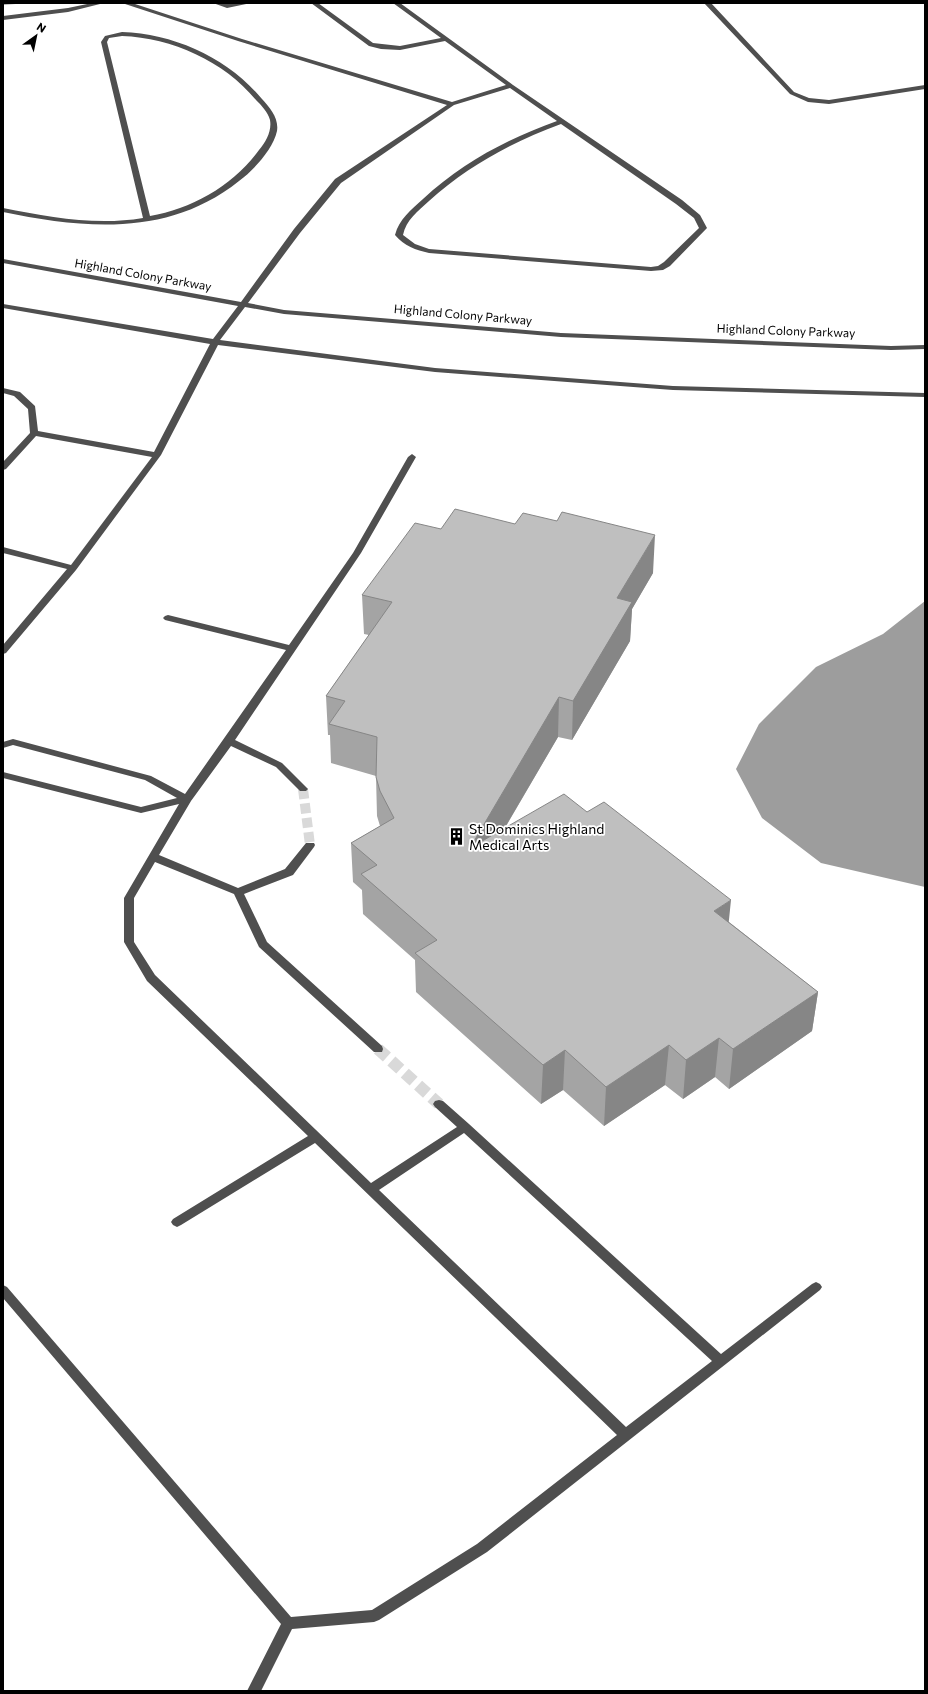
<svg xmlns="http://www.w3.org/2000/svg" width="928" height="1694" font-family="Commissioner,sans-serif">
  <style>
    .water { fill: #9d9d9d }
    .lines { fill: none; stroke-linecap: round; stroke-linejoin: round }
    .minor-tunnel-far1 { stroke: #d9d9d9; stroke-width: 10; stroke-dasharray: 10 4.5; stroke-linecap: butt }
    .minor-tunnel { stroke: #d9d9d9; stroke-width: 12; stroke-dasharray: 12 6; stroke-linecap: butt }
    .minor { fill: #4f4f4f; fill-rule: evenodd }
    .wall { fill: #a4a4a4 }
    .shaded-wall { fill: #868686 }
    .building { fill: #bfbfbf; stroke: #868686 }
    .labels { text-anchor: middle; stroke-width: 3.5; stroke-linejoin: round; paint-order: stroke }
    .far-street-label { font-size: 12px; fill: #000; stroke: #fff }
    .poi-label { font-size: 14px; fill: #000; stroke: #fff; text-anchor: start }
  </style>
  <rect width="100%" height="100%" fill="#fff"/>
  <!-- water -->
  <path class="water" d="M925,601V887L821,863L762,818L736,769L759,724L816,667L883,634Z"/>
  <g class="lines">
    <!-- minor-tunnel-far1 -->
    <path class="minor-tunnel-far1" d="M303,789L310,845"/>
    <!-- minor-tunnel -->
    <path class="minor-tunnel" d="M378,1049L439,1104"/>
    <!-- minor -->
    <path class="minor" d="M92,3H104L68,12L3,20V16L68,8Z
      M122,3H132L242,39L452,102L506,85L445,41L400,50L381,49L369,46L311,3H318L373,43L400,46L441,38L393,3H400L513,85L682,200L700,215L707,228L670,266L663,270L651,271L429,253C416,250 404,246 395,235C399,219 411,210 423,199C462,163 507,139 557,121L510,88L454,105L341,183L300,233L248,303L284,310L561,333L891,346L925,345V349L891,350L561,337L284,314L245,307L220,340L435,368L673,386L925,393V397L673,390L435,372L218,345L161,455L76,570L6,653L3,654V645L67,569L3,553V547L71,565L152,457L36,436L6,469L3,470V462L30,433L28,409L14,396L3,393V388L20,392L35,406L38,431L154,452L210,344L3,308V304L213,339L238,306L3,263V259L241,302L294,229L335,179L447,105L238,41ZM561,124L676,204L694,218L699,228L664,262L658,266L651,267L429,249L415,244L403,235C406,220 418,211 429,201C468,166 512,142 561,124Z
      M213,3H251L227,8Z
      M704,3H711L794,92L809,98L829,100L925,85V89L829,104L808,102L790,94Z
      M122,32C175,34 228,58 262,99C270,108 279,118 277,131C273,149 254,170 239,181C169,237 85,229 3,212V208C49,217 96,226 143,218L101,42L105,36ZM122,36C172,38 224,61 256,100C261,105 268,112 270,120C272,131 266,142 259,150C234,185 192,209 150,216L107,42L109,38Z
      M412,454L416,457L361,553L235,740L282,763L308,789L306,791H300L276,767L231,746L191,801L159,855L238,888L285,869L306,843H314L315,845L314,847L293,875L244,894L267,942L382,1046L383,1049L382,1052H374L259,947L234,894L155,862L134,898V942L155,975L371,1183L457,1127L435,1107L433,1104L435,1101L439,1100L443,1101L469,1124L721,1354L812,1284L816,1282L820,1284L822,1287L820,1290L487,1552L379,1620L374,1622L292,1629L261,1691H247L281,1624L3,1298V1285L7,1287L291,1617L372,1610L477,1544L617,1435L315,1143L181,1225L177,1227L173,1225L171,1222L173,1219L308,1136L147,981L124,942V898L179,804L141,813L3,778V772L141,807L177,798L145,780L13,745L3,748V742L13,739L151,776L185,794L286,650L165,620L163,618L165,616L168,615L289,645L353,553L408,457ZM464,1133L712,1361L626,1427L379,1190Z"/>
  </g>
  <!-- wall -->
  <path class="wall" d="M3,3H28L3,5Z
    M441,529L653,573L632,609L630,641L572,740L558,737L505,828L729,922L818,992L812,1031L729,1089L715,1077L683,1099L665,1085L604,1126L563,1090L541,1104L416,992L415,960L363,914L362,890L353,882L351,843L380,826L377,816L376,776L331,763L330,735H328L326,696L369,635L364,634L362,595Z"/>
  <!-- shaded-wall -->
  <path class="shaded-wall" d="M655,535L653,573L632,609L630,641L572,740L573,701L617,598Z
    M559,697L558,737L470,887V848Z
    M731,900L727,939L714,911Z
    M818,992L812,1031L729,1089L733,1049Z
    M719,1038L715,1077L683,1099L686,1060Z
    M669,1045L665,1085L604,1126L606,1087Z
    M565,1050L563,1090L541,1104L543,1065Z"/>
  <!-- building -->
  <path class="building" d="M455,509L515,524L523,513L557,521L562,512L655,535L617,598L632,602L573,701L559,697L470,848L564,794L587,812L604,802L731,900L714,911L818,992L733,1049L719,1038L686,1060L669,1045L606,1087L565,1050L543,1065L415,953L437,940L361,874L377,865L351,843L394,818L380,791L376,777L377,737L329,724L345,701L326,696L392,602L362,595L415,523L441,529Z"/>
  <!-- icons -->
  <defs>
    <symbol id="building-bare" viewBox="-9 -9 18 18"><path d="M-4-6H4V6H1V3H-1V6H-4ZM-2.5-4.3h1.7v1.8h-1.7ZM.8-4.3h1.7v1.8H.8ZM-2.5-1h1.7V.8h-1.7ZM.8-1h1.7V.8H.8Z" fill="#000" stroke="#fff" stroke-width="2.5" paint-order="stroke"/></symbol>
  </defs>
  <g fill-rule="evenodd">
    <use href="#building-bare" x="444" y="824" width="25" height="25"/>
  </g>
  <g class="labels">
    <!-- far-street labels -->
    <g class="far-street-label">
      <text transform="translate(143 275) rotate(10)" y="4">Highland Colony Parkway</text>
      <text transform="translate(463 315) rotate(5)" y="4">Highland Colony Parkway</text>
      <text transform="translate(786 331) rotate(2)" y="4">Highland Colony Parkway</text>
    </g>
    <!-- poi labels -->
    <g class="poi-label">
      <text x="469" y="834">St Dominics Highland<tspan x="469" dy="16">Medical Arts</tspan></text>
    </g>
  </g>
  <!-- border -->
  <rect width="928" height="1694" fill="none" stroke="#000000" stroke-width="8"/>
  <!-- north arrow -->
  <g transform="translate(36 36) rotate(33)" stroke="#ffffff" stroke-width="3" paint-order="stroke">
  <path d="M0-3L7 15L0 10L-7 15Z" fill="#000000"/>
  <text y="-6" font-size="11" font-weight="bold" text-anchor="middle" fill="#000000">N</text>
  </g>
</svg>
